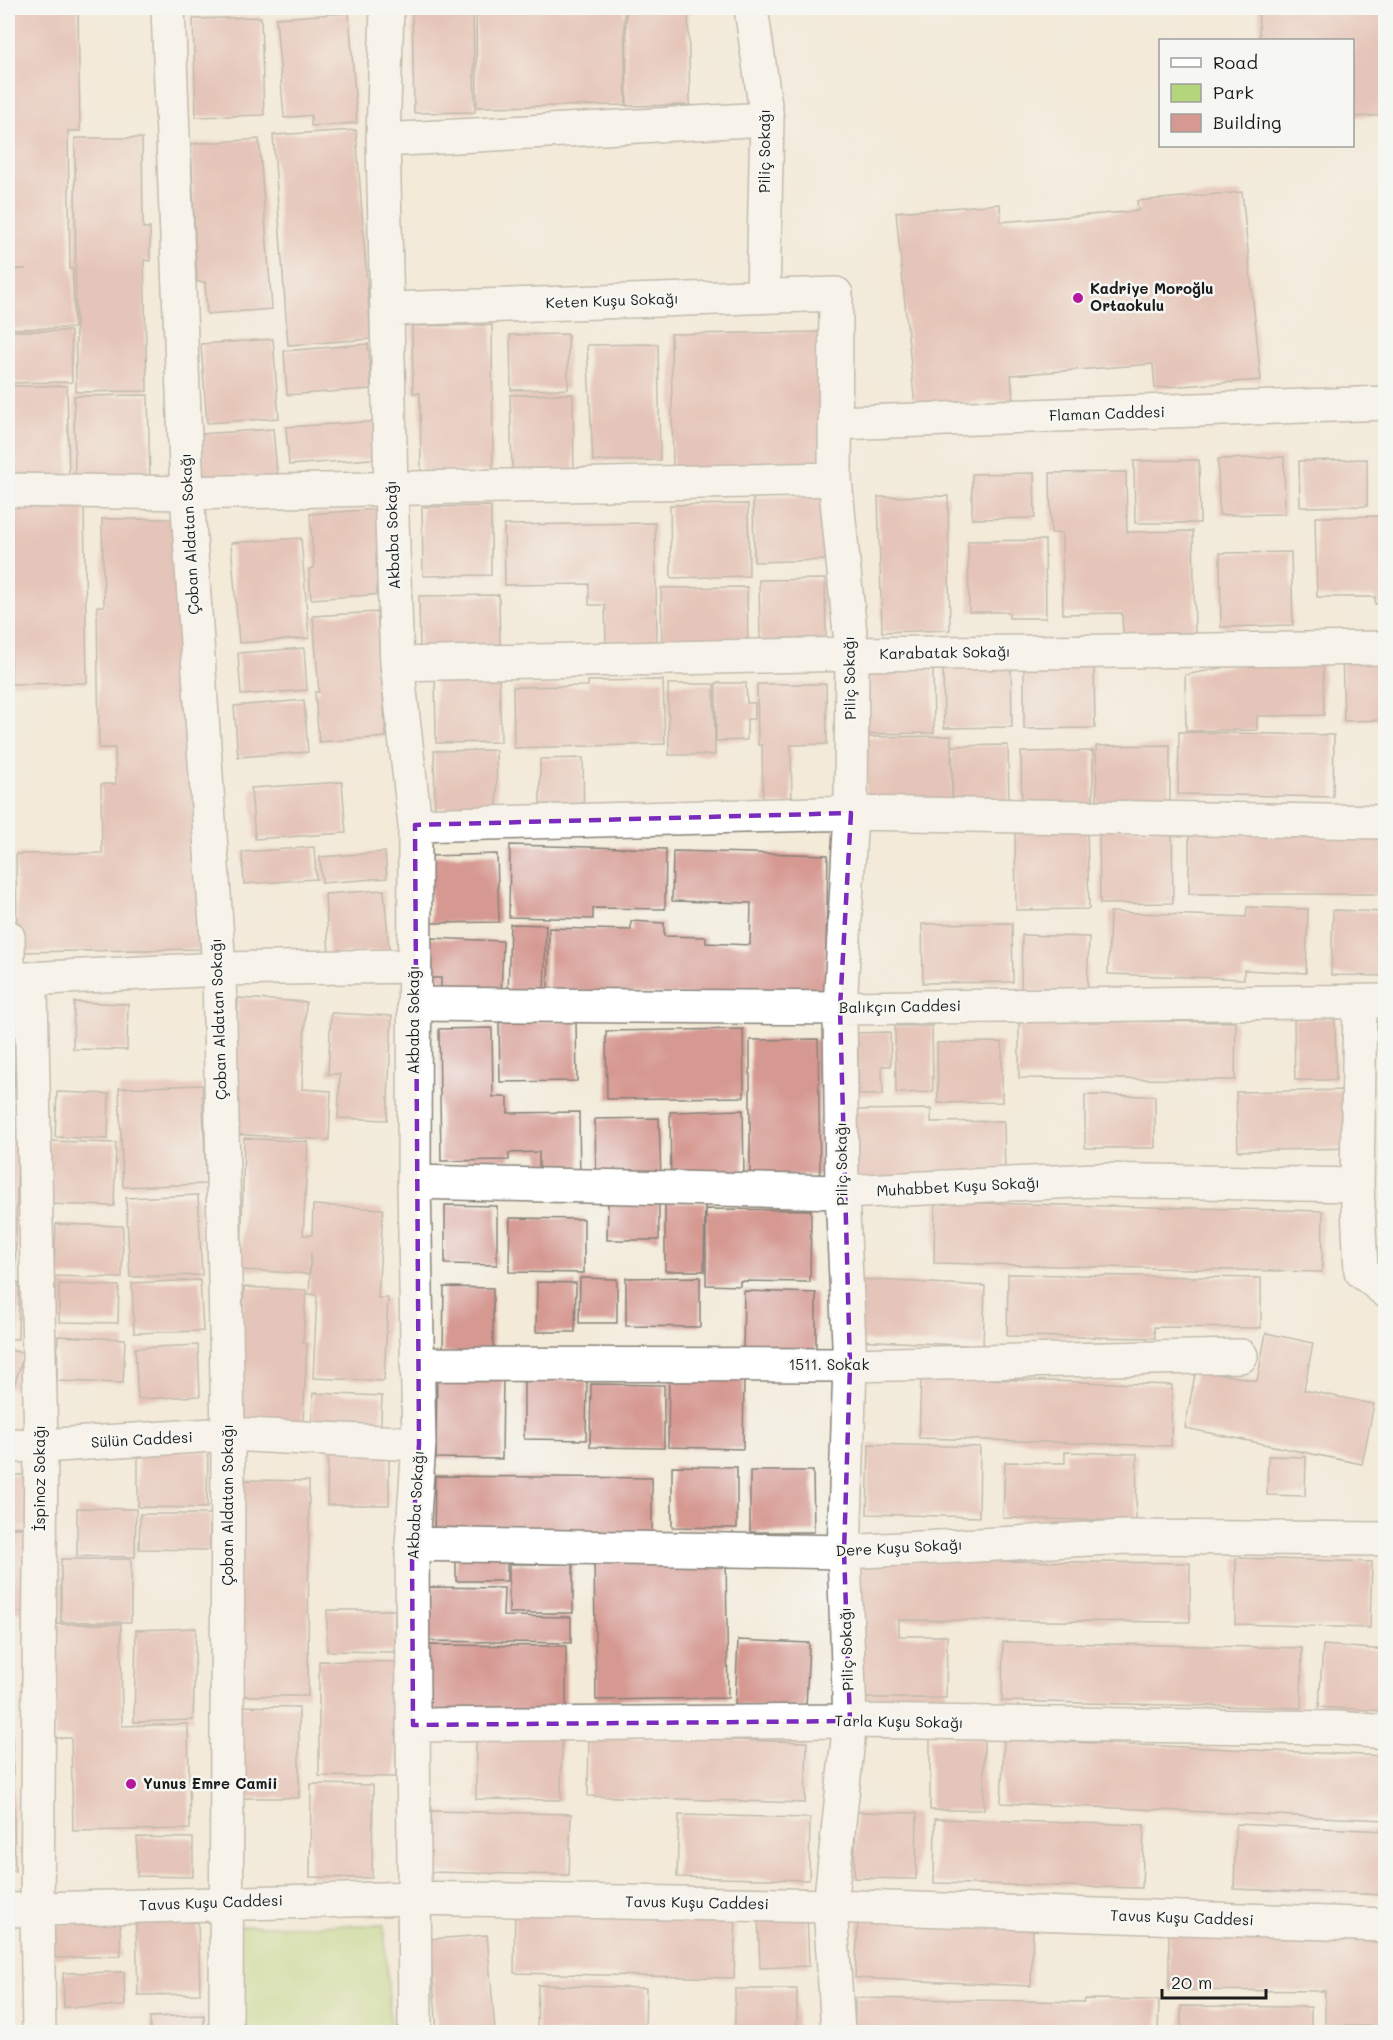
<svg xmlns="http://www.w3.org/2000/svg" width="1393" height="2040" font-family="Mali,sans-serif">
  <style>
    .green { fill: #b5d57c; stroke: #68784c; stroke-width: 1.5 }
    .building { fill: #d69992 }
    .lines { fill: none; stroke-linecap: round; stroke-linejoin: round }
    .minor-casing { stroke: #88837a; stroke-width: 36 }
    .minor { stroke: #fff; stroke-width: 33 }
    .marked { fill: none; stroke: #7b2cbf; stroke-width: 4.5; stroke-dasharray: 12 8; stroke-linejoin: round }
    .poi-dot { fill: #b5179e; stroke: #f6f6f2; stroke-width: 2 }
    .labels { text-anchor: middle; stroke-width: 5; stroke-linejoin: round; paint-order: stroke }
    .street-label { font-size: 15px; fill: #1c1c1c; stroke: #f6f6f2 }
    .poi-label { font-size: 15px; font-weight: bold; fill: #1c1c1c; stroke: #f6f6f2; text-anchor: start }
  </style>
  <rect width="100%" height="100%" fill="#f6f6f2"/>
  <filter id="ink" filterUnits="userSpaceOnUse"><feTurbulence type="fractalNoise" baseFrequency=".0167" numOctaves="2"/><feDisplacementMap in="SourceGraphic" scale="12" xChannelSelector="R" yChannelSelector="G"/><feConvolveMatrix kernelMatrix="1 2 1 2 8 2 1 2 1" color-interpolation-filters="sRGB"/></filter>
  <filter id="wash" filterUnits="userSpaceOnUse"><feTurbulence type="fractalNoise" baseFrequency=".008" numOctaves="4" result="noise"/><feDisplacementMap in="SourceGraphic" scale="24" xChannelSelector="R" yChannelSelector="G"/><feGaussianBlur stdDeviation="1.35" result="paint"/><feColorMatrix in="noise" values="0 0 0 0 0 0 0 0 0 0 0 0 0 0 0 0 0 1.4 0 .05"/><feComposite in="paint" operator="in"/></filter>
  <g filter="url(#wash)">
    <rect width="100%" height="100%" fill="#f3ead8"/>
    <!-- green -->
    <path class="green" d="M384,1925L391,2032L231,2031L233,1926Z"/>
    <g id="blocks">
      <!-- building -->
      <path class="building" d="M8,8H78L80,131H68L70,269H73L74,328L8,329V270L26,269H8Z
        M412,8H473L475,112L414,113Z
        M476,8H624L626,105L477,107Z
        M626,8H688L690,105L627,106Z
        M1258,8H1386V115L1353,117V40H1260Z
        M349,13L357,123L311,126V115L284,118L276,18Z
        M261,17L264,115L196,117L193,19Z
        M356,130L371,339L288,345L273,135Z
        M75,138H142L143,228H150V261L144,260L147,391L76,392Z
        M259,139L272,309L207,314L205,282H197L191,144Z
        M1242,192L1261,380L1155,388L1153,364L1011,375L1013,399L915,407L896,212L1000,204L1001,222L1138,211L1137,201Z
        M492,325L493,471L421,472L420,393H413L412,326Z
        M8,331H71L72,382L8,383Z
        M827,332L829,474L673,476L671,334Z
        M568,334V389L511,390L510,335Z
        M273,339L279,418L207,423L201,344Z
        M368,344L371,389L287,395L284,351Z
        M658,344L660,460L593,461L587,345Z
        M8,386H67L69,480L8,481Z
        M573,394L574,471L512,472L510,395Z
        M148,395L150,479L75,480L74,396Z
        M382,421L385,458L289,465L286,427Z
        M273,429L278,483L205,489L201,434Z
        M1284,457L1285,514L1219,515L1218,459Z
        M1367,459V506L1300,507L1299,461Z
        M1199,460L1200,523H1135L1134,461Z
        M1126,472L1127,532L1193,531L1195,633L1123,634L1122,613L1063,614L1062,533H1051L1050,473Z
        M1034,473L1035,518L972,519V474Z
        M825,496L827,560L754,562L753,497Z
        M948,496L950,630L882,632L878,497Z
        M748,504L749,576L671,578L670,505Z
        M84,506L87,683L11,684L12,507Z
        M491,506V575L423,576L422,507Z
        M379,509L385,594L311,599L309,569L314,568L310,514Z
        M1386,516V604H1375V597H1317L1315,517Z
        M102,519H178L181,657H192L203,949L17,952L16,854L102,853L101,784H116L115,748H99L97,606H104Z
        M655,523L657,644H606L605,605H589V584L505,585L504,525Z
        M301,538L309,638L239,643L231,543Z
        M1045,540L1046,618H1009V612H969L968,541Z
        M1291,552L1293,625L1221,627L1220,553Z
        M825,579L826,642L760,643L759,580Z
        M747,587L748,654L662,655L661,588Z
        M499,595L500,654L420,655L419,596Z
        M377,612L386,737L319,742L315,692H319L313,616Z
        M304,648L307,690L241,695L238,653Z
        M1386,652V720L1344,721L1342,653Z
        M1323,660L1324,715L1257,716V730L1186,731L1185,675L1257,661Z
        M1011,661L1012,727L944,728L943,662Z
        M933,664L934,733L864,734L863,665Z
        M1094,664L1095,728L1024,729V665Z
        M499,673L501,742L436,743L435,674Z
        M663,680L665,744L514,748L513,687L588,686V681Z
        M716,683H746L747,703H755V719H747V740L716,741Z
        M668,684H714L715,755H669Z
        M757,684H826L827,744L791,745L792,804H763L762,745H758Z
        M304,700L308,752L238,757L234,706Z
        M1179,732L1334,735L1333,797L1178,794Z
        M951,736L952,809H866L865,737Z
        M1008,745L1009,808L953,809L952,746Z
        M1170,745V804L1097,805L1096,746Z
        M496,750L497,807L435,808L434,751Z
        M1093,751V813H1022L1021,752Z
        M583,758L584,820H540V759Z
        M342,782L346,833L255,839L251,788Z
        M1172,828L1173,903L1100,904L1099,829Z
        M1015,829H1087L1089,909L1016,910Z
        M1189,830L1386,831V894H1189Z
        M510,845L666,849L665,909L593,908V919L509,917Z
        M314,847L316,879L244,884L242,852Z
        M673,851L828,855L825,998L548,991L549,928L631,930V921L664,923V936L706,937V943L750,945L751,903L672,901Z
        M385,852L387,878L322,883L320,857Z
        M497,854L499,922L431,923L430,856Z
        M384,890L389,950L329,955L325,894Z
        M1247,907L1308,909L1306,973L1244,970V979L1108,974L1110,912L1246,917Z
        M1333,910L1386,912V976L1331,975Z
        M1012,923L1013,982L923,983L922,924Z
        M510,924L546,925L544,997L508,996Z
        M1022,935L1089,937L1087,993L1021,991Z
        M430,938L503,941L501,996L441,994V978H428Z
        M238,998L306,1002L302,1089L331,1091L329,1140L231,1134Z
        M74,1002L128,1004L127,1050L73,1049Z
        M8,1006L19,1007L18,1049H8Z
        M331,1013L392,1016L387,1120L338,1118L340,1074H328Z
        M1335,1018L1336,1080H1295L1294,1019Z
        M1019,1020L1236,1022L1235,1080L1019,1078Z
        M576,1021L577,1081L500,1082L499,1022Z
        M1382,1025H1386V1109H1380Z
        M895,1026H932L933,1092L896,1093Z
        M492,1028L493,1097H508V1113L579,1112L580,1182H539V1152L509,1153V1160L441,1161L439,1029Z
        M743,1029L744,1097L607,1099L606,1031Z
        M890,1032L891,1066H882L883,1095H859L858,1033Z
        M818,1039L820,1176H750V1040Z
        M1002,1042V1102L938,1103L937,1043Z
        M8,1054H16L13,1099L8,1098Z
        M202,1085L206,1184L123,1187L119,1088Z
        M1348,1090L1350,1148L1238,1151L1236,1092Z
        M57,1092L109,1094L108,1139L55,1137Z
        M1085,1095L1155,1096V1148H1085Z
        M931,1109V1122L1004,1121L1005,1183L854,1179L852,1110Z
        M743,1110L744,1179L671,1180L670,1112Z
        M659,1118L661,1179L596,1180L595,1119Z
        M8,1133H18L15,1281H8Z
        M244,1138L308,1142L303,1235H312L313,1205L383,1209L378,1298H388L384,1381L313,1378L317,1295L309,1294L311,1252L309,1274L241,1270Z
        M48,1141L116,1143L114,1206L46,1204Z
        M198,1195L202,1275L130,1277L126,1198Z
        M608,1202L659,1203V1240H607Z
        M935,1202L1323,1211L1322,1272L934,1263Z
        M665,1203H705L704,1271H665Z
        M445,1205L497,1206V1265L445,1264Z
        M706,1209L811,1210L810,1282L740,1281V1286L706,1285Z
        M510,1218L584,1219V1273L509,1272Z
        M56,1224L123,1226L122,1278L54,1276Z
        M1008,1274L1261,1278V1328L1154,1327L1155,1338L1007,1336Z
        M700,1277V1327L626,1326V1278Z
        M580,1278L617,1279V1323H579Z
        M857,1279L985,1286L983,1346L855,1340Z
        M200,1280L203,1331L134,1333L132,1283Z
        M537,1282L576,1283L575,1332H536Z
        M8,1283H19L18,1339H8Z
        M59,1284L119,1286L118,1323L59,1322Z
        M244,1287L306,1290L303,1343L307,1344L303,1422L242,1419L239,1381Z
        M444,1287L493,1288V1354L443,1353Z
        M744,1291L816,1293V1353L743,1352Z
        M1266,1333L1313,1343L1304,1390L1374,1404L1362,1464L1185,1428L1196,1369L1257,1381Z
        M58,1336L125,1339L123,1383L57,1381Z
        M198,1345L200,1396L138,1399L135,1348Z
        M8,1349L24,1354L13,1389L8,1387Z
        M437,1374L503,1375L502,1459L436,1458Z
        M669,1376L744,1378L743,1449L668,1447Z
        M921,1377L1172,1385L1171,1446L919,1438Z
        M524,1380L587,1381L586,1440L524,1439Z
        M591,1384L664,1385V1448L590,1447Z
        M313,1393L382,1396L380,1440L311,1437Z
        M328,1444H389V1505H327Z
        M869,1444L980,1447L979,1517L867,1514Z
        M138,1450L208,1451L207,1508L138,1507Z
        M1065,1452L1137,1454L1136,1521L1003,1518L1005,1462L1065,1463Z
        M1268,1456L1306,1457L1305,1496L1267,1495Z
        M672,1466L737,1467V1528L672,1527Z
        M750,1471H813L814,1532H750Z
        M8,1475H34L35,1526L8,1527Z
        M435,1476L652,1478V1535L434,1533Z
        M239,1480L309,1481L308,1696H238Z
        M77,1508L136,1509L135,1557L77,1556Z
        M140,1514H210V1550L139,1549Z
        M8,1528H25L26,1612L8,1613Z
        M456,1547H507V1581H456Z
        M726,1558L728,1698L596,1700L594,1559Z
        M1236,1558L1372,1562L1370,1628L1235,1624Z
        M61,1559H131V1622H61Z
        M857,1560L1190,1563V1622L899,1620V1636H947L946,1698H856Z
        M509,1564H573V1613H509Z
        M427,1587L504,1588L503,1616L571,1617V1643L427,1641Z
        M327,1610H395V1652L327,1651Z
        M8,1622H10L15,1871L8,1872Z
        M53,1624H121L122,1726L188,1724L190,1829L73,1831L71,1738H55Z
        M196,1628L193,1720L134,1722L136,1630Z
        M738,1640L809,1643L806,1708L735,1705Z
        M1003,1642L1302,1648L1301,1708L1002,1701Z
        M424,1645L566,1646V1714L424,1713Z
        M1323,1645L1386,1650V1711L1319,1707Z
        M319,1661L397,1662L396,1777L319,1776Z
        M239,1706L299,1707V1798H239Z
        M476,1732L562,1733L561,1800L476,1799Z
        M589,1736L807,1742L805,1803L588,1796Z
        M930,1738H984V1810H930Z
        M1004,1739L1386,1756V1820L1001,1803Z
        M311,1784L373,1785L372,1878L310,1877Z
        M431,1811L571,1814L569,1875L430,1872Z
        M856,1812L917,1813L916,1879L854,1878Z
        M679,1815L810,1818L809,1880L677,1877Z
        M935,1819L1144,1825L1142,1888L934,1883Z
        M1236,1824L1386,1831V1895L1234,1889Z
        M137,1837L193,1838V1877L137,1876Z
        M515,1907L736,1912L734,1978L514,1973Z
        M807,1912L809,1966L760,1968L758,1914Z
        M858,1920L1033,1928L1031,1986L855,1978Z
        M120,1922L121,1956L54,1958L53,1924Z
        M198,1922L200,1994L138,1995L136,1923Z
        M1169,1933H1383V2026H1325V1991L1169,1990Z
        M487,1935L495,2032H437L430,1939Z
        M124,1972L125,2006L64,2007L63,1973Z
        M538,1985L646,1988L645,2032H537Z
        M735,1989H797V2032H735Z
        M855,1998L1084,2002L1085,1999L1159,2000L1158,2032H855Z
        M1181,2006L1311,2007V2032H1181Z
        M204,2015V2032H150V2017Z"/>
    </g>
  </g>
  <g filter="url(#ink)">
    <use href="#blocks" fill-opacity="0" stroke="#88837a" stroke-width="1.5"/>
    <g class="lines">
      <defs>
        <path id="minor" d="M168,8L187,493L219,969L228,1434L226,2032
          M387,8L383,140L391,490L397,664L415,825L414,1182L419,1444L412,1544L415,2032
          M751,8L767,119L763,295
          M383,140L767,119
          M389,309L836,294L835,479L852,654L851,813L840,1008L842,1192L850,1365L844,1552L850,1721L830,1906L838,2032
          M836,423L1386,403
          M8,490L187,493L835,479
          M397,664L852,654L1386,648
          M415,825L851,813L1386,822
          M8,937V979L31,993L41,1446L37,1909L39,2032
          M8,980L219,969L414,966
          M1360,1002L1357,1185L1361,1271L1386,1291
          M414,1004L840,1008L1386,1001
          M414,1182L842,1192L1096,1180L1357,1185
          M417,1364L850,1365L1241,1356
          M8,1445L41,1446L228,1434L419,1444
          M412,1544L844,1552L1127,1537L1386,1539
          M413,1725L850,1721L1337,1728L1386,1732
          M8,1910L414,1898L830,1906L1386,1925"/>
      </defs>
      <!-- minor casing -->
      <use href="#minor" class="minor-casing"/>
      <!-- minor -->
      <use href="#minor" class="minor"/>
    </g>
  </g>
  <!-- marked area -->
  <path d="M0 0H1393V2040H0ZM851,813L840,1008L850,1365L844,1552L850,1721L413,1725L412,1544L419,1444L415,825Z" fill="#f3ead8" fill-opacity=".55" fill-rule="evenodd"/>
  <path class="marked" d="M851,813L840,1008L850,1365L844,1552L850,1721L413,1725L412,1544L419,1444L415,825Z"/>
  <!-- markers -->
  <g class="poi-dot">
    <circle cx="1078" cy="298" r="6"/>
    <circle cx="131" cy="1784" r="6"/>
  </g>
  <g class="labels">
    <!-- street labels -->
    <g class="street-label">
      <text transform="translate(765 151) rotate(-90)" y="5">Piliç Sokağı</text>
      <text transform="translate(612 301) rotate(-2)" y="5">Keten Kuşu Sokağı</text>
      <text transform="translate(1107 414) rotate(-2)" y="5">Flaman Caddesi</text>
      <text transform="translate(190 534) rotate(-93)" y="5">Çoban Aldatan Sokağı</text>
      <text transform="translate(393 535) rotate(-92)" y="5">Akbaba Sokağı</text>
      <text transform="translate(945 653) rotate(-1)" y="5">Karabatak Sokağı</text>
      <text transform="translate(850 678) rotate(-91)" y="5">Piliç Sokağı</text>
      <text transform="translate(900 1007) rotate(-1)" y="5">Balıkçın Caddesi</text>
      <text transform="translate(219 1019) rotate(-92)" y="5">Çoban Aldatan Sokağı</text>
      <text transform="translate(414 1020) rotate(-90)" y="5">Akbaba Sokağı</text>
      <text transform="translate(842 1164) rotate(-91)" y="5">Piliç Sokağı</text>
      <text transform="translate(958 1187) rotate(-3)" y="5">Muhabbet Kuşu Sokağı</text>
      <text x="829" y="1370">1511. Sokak</text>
      <text transform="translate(142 1440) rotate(-3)" y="5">Sülün Caddesi</text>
      <text transform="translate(40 1478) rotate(-90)" y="5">İspinoz Sokağı</text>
      <text transform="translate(228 1505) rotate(-90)" y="5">Çoban Aldatan Sokağı</text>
      <text transform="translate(416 1505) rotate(-87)" y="5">Akbaba Sokağı</text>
      <text transform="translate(899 1548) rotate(-3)" y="5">Dere Kuşu Sokağı</text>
      <text transform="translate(847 1649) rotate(-92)" y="5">Piliç Sokağı</text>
      <text transform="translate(899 1722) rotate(1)" y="5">Tarla Kuşu Sokağı</text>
      <text transform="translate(211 1903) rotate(-2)" y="5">Tavus Kuşu Caddesi</text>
      <text transform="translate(697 1903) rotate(1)" y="5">Tavus Kuşu Caddesi</text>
      <text transform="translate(1182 1918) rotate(2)" y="5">Tavus Kuşu Caddesi</text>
    </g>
    <!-- poi labels -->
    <g class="poi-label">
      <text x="1090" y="294">Kadriye Moroğlu<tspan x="1090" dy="17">Ortaokulu</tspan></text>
      <text x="143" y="1789">Yunus Emre Camii</text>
    </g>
  </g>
  <!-- margin -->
  <rect width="1393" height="2040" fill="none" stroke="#f6f6f2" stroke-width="30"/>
  <!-- legend -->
  <rect x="1159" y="39" width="195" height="108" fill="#f6f6f2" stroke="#9f9f9c" stroke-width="1.5"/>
  <rect x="1171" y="58" width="30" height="9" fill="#ffffff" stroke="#9f9f9c" stroke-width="1.5"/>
  <text x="1213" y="69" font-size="18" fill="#1c1c1c">Road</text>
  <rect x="1171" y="84" width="30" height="18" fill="#b5d57c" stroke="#9f9f9c" stroke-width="1.5"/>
  <text x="1213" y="99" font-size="18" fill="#1c1c1c">Park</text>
  <rect x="1171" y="114" width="30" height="18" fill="#d69992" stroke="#9f9f9c" stroke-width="1.5"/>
  <text x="1213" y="129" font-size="18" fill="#1c1c1c">Building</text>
  <!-- scale -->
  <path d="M1162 1989v9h104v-9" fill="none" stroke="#1c1c1c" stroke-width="3"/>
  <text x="1171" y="1989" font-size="18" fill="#1c1c1c" stroke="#f6f6f2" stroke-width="4.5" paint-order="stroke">20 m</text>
</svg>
